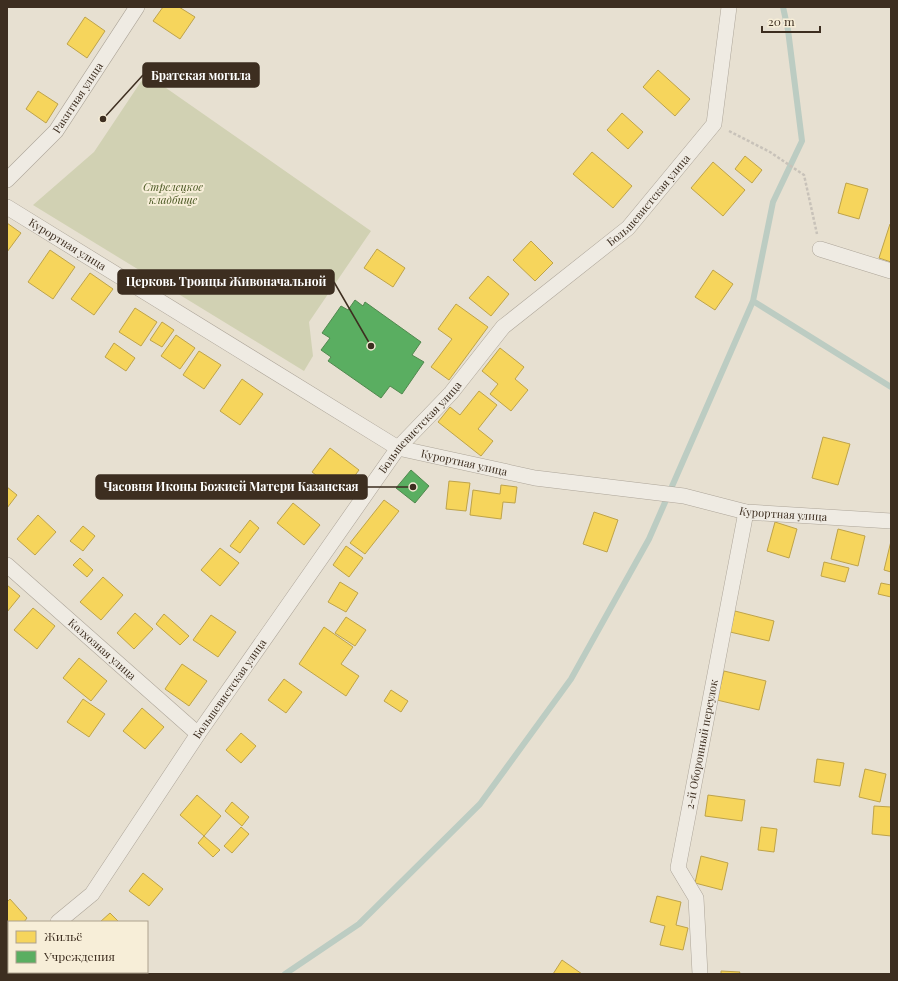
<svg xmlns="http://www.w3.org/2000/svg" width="898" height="981" font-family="'Playfair Display',serif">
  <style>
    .cemetery { fill: #d1d1b3 }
    .homes { fill: #f6d55c; stroke: #bea34a }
    .public { fill: #5aae61; stroke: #51884e }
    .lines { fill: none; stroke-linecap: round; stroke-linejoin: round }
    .stream { stroke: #bcccc2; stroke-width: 6 }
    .minor-casing { stroke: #ada599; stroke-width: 16 }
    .path { stroke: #c8c2b9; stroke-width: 2.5; stroke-dasharray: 3 2; stroke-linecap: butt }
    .minor { stroke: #efebe3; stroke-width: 15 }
    .labels { text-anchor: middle; stroke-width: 4; stroke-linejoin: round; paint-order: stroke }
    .street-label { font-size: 11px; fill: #3d2e20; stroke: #f7eed8 }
    .park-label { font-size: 11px; font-style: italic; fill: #4d5a26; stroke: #f7eed8 }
    .leader { fill: none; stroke: #3d2e20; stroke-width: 1.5 }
    .callout-dot { fill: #3d2e20; stroke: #f7eed8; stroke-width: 1.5 }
    .callout { fill: #3d2e20; stroke: #3d2e20; stroke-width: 1.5 }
    .callout-label { font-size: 12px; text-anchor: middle; font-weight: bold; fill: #fff }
  </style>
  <rect width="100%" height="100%" fill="#e7e0d1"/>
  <!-- cemetery -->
  <path class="cemetery" d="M146,74L371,231L309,322L313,356L304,371L33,205L94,152Z"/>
  <!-- homes -->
  <path class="homes" d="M163,7H179L195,17L180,39L153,21Z
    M85,17L105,31L87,58L67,44Z
    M658,70L690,99L675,116L643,87Z
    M38,91L58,104L46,123L26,109Z
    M622,113L643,132L628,149L607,130Z
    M592,152L632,186L613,208L573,174Z
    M745,156L762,170L752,183L735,169Z
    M713,162L745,190L723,216L691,188Z
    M846,183L868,189L859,219L838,213Z
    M7,223L21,233L7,252Z
    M890,224H891V262L879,258Z
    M531,241L553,263L535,281L513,260Z
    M377,249L405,268L393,287L364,268Z
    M50,250L75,267L53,299L28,282Z
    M713,270L733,284L715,310L695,297Z
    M90,273L113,289L94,315L71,299Z
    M488,276L509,294L491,316L469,298Z
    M456,304L488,327L449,380L431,367L452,339L438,329Z
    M135,308L157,322L141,346L119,332Z
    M162,322L174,330L162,347L150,340Z
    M176,335L195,348L180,369L161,356Z
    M114,343L135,358L126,371L105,357Z
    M500,348L524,367L515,379L528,390L511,411L490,394L498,384L482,371Z
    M199,351L221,365L204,389L183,375Z
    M242,379L263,394L240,425L220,411Z
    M479,391L497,405L478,429L493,441L481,456L438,422L450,407L460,415Z
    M823,437L850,444L838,485L812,478Z
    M330,448L359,470L341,494L312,472Z
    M449,481L470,483L466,511L446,509Z
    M501,485L517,487L515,503L503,502L501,519L470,515L473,490L500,494Z
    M7,487L17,495L7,508Z
    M384,500L399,511L365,554L350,543Z
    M293,503L320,525L304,545L277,523Z
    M594,512L618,520L607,552L583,544Z
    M38,515L56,532L35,555L17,539Z
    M250,520L259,528L240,553L230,546Z
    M775,522L797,529L789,558L767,551Z
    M83,526L95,536L83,551L70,541Z
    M838,529L865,536L858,566L831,559Z
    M891,541V572L884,570Z
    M346,546L363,558L349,577L333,565Z
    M220,548L239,563L220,586L201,570Z
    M80,558L93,570L87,577L73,565Z
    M824,562L849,568L845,582L821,576Z
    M103,577L123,595L101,620L80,602Z
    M340,582L358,593L346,612L328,602Z
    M881,583L891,585V597L878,594Z
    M7,585L20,596L7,612Z
    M33,608L55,626L37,649L14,630Z
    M735,611L774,621L769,641L730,632Z
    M135,613L153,629L134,649L117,633Z
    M164,614L189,636L180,645L156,624Z
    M211,615L236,632L218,657L193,640Z
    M346,617L366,630L355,646L335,633Z
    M324,627L353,647L341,664L359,676L346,696L299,664Z
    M79,658L107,681L91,701L63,678Z
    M182,664L207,681L189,706L165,689Z
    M724,671L766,681L759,710L717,700Z
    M284,679L302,692L286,713L268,700Z
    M391,690L408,701L401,712L384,701Z
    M83,699L105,714L89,737L67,722Z
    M142,708L164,727L145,749L123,731Z
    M241,733L256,746L241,763L226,750Z
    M817,759L844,763L840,786L814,782Z
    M865,769L886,774L880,802L859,797Z
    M197,795L221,816L204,836L180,815Z
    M708,795L745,800L742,821L705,816Z
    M232,802L249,817L242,826L225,811Z
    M874,806L891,807V836L872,834Z
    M241,827L249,834L232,853L224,846Z
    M761,827L777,829L774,852L758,850Z
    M204,836L220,850L213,857L198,843Z
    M701,856L728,863L722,890L695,883Z
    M143,873L163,889L149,906L129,891Z
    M657,896L681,902L676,925L688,928L683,950L660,945L665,926L650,922Z
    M10,899L27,918L24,922H9V932L7,930V902Z
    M110,913L119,922H100Z
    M562,960L582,974H553Z
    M721,971L740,972L739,974H721Z"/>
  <!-- public -->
  <path class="public" d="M355,300L363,306L365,302L421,342L412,355L424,362L402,394L390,386L381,398L328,361L331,357L321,350L330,338L322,333L341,306L348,310Z
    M411,470L429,486L415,503L396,488Z"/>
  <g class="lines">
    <!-- stream -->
    <path class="stream" d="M753,301L891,387
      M285,974L359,924L480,804L571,679L649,539L753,301L773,202L802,141L788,30L783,7"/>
    <defs>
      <g id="minor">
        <path id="s1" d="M7,180L56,131L137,7"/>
        <path id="s2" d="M7,207L398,448L535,478L684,496L746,512L891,521"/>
        <path d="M820,249L891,271"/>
        <path id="s3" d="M7,565L198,734"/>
        <path id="s4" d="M58,922L92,894L198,734L398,448L451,393L503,327L628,228L714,124L729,7"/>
        <path d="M7,962L9,961"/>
        <path id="s5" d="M700,974L696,898L678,868L746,512"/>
      </g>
    </defs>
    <!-- minor casing -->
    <use href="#minor" class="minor-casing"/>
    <!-- path -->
    <path class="path" d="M729,131L770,152L804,175L817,234"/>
    <!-- minor -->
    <use href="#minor" class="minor"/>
  </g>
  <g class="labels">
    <!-- street labels -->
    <g class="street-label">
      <text dy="4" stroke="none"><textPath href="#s1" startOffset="109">Ракитная улица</textPath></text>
      <text dy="4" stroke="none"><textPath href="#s4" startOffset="939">Большевистская улица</textPath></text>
      <text dy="4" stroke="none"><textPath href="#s2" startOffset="71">Курортная улица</textPath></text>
      <text dy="4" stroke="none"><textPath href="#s4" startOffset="615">Большевистская улица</textPath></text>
      <text dy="4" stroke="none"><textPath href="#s2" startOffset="527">Курортная улица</textPath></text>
      <text dy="4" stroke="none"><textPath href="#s2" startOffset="851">Курортная улица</textPath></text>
      <text dy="4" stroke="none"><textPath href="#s3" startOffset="127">Колхозная улица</textPath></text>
      <text dy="4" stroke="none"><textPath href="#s4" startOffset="291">Большевистская улица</textPath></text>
      <text dy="4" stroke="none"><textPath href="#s5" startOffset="237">2-й Оборонный переулок</textPath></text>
    </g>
    <!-- park labels -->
    <g class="park-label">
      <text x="173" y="191">Стрелецкое<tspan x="173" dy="13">кладбище</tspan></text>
    </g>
  </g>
  <!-- callouts -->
  <path class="leader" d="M103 119L143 75M371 346L334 282M413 487L367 487"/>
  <g class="callout-dot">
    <circle cx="103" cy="119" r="4"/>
    <circle cx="371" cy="346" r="4"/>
    <circle cx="413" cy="487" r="4"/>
  </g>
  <g class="callout">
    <rect x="143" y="63" width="116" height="24" rx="4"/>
    <rect x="118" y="270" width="216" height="24" rx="4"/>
    <rect x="96" y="475" width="271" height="24" rx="4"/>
  </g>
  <g class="callout-label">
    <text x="201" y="80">Братская могила</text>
    <text x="226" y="286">Церковь Троицы Живоначальной</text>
    <text x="231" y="491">Часовня Иконы Божией Матери Казанская</text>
  </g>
  <!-- border -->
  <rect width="898" height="981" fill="none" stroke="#3d2e20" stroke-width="16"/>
  <!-- legend -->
  <rect x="8" y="921" width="140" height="52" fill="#f7eed8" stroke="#ada18e"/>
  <rect x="16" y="931" width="20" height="12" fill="#f6d55c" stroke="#ada18e"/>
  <text x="44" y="941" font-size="12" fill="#3d2e20">Жильё</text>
  <rect x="16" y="951" width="20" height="12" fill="#5aae61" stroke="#ada18e"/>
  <text x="44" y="961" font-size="12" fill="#3d2e20">Учреждения</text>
  <!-- scale -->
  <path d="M762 26v6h58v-6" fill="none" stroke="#3d2e20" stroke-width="2"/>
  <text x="768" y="26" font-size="12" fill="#3d2e20" stroke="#f7eed8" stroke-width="3" paint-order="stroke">20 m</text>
</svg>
